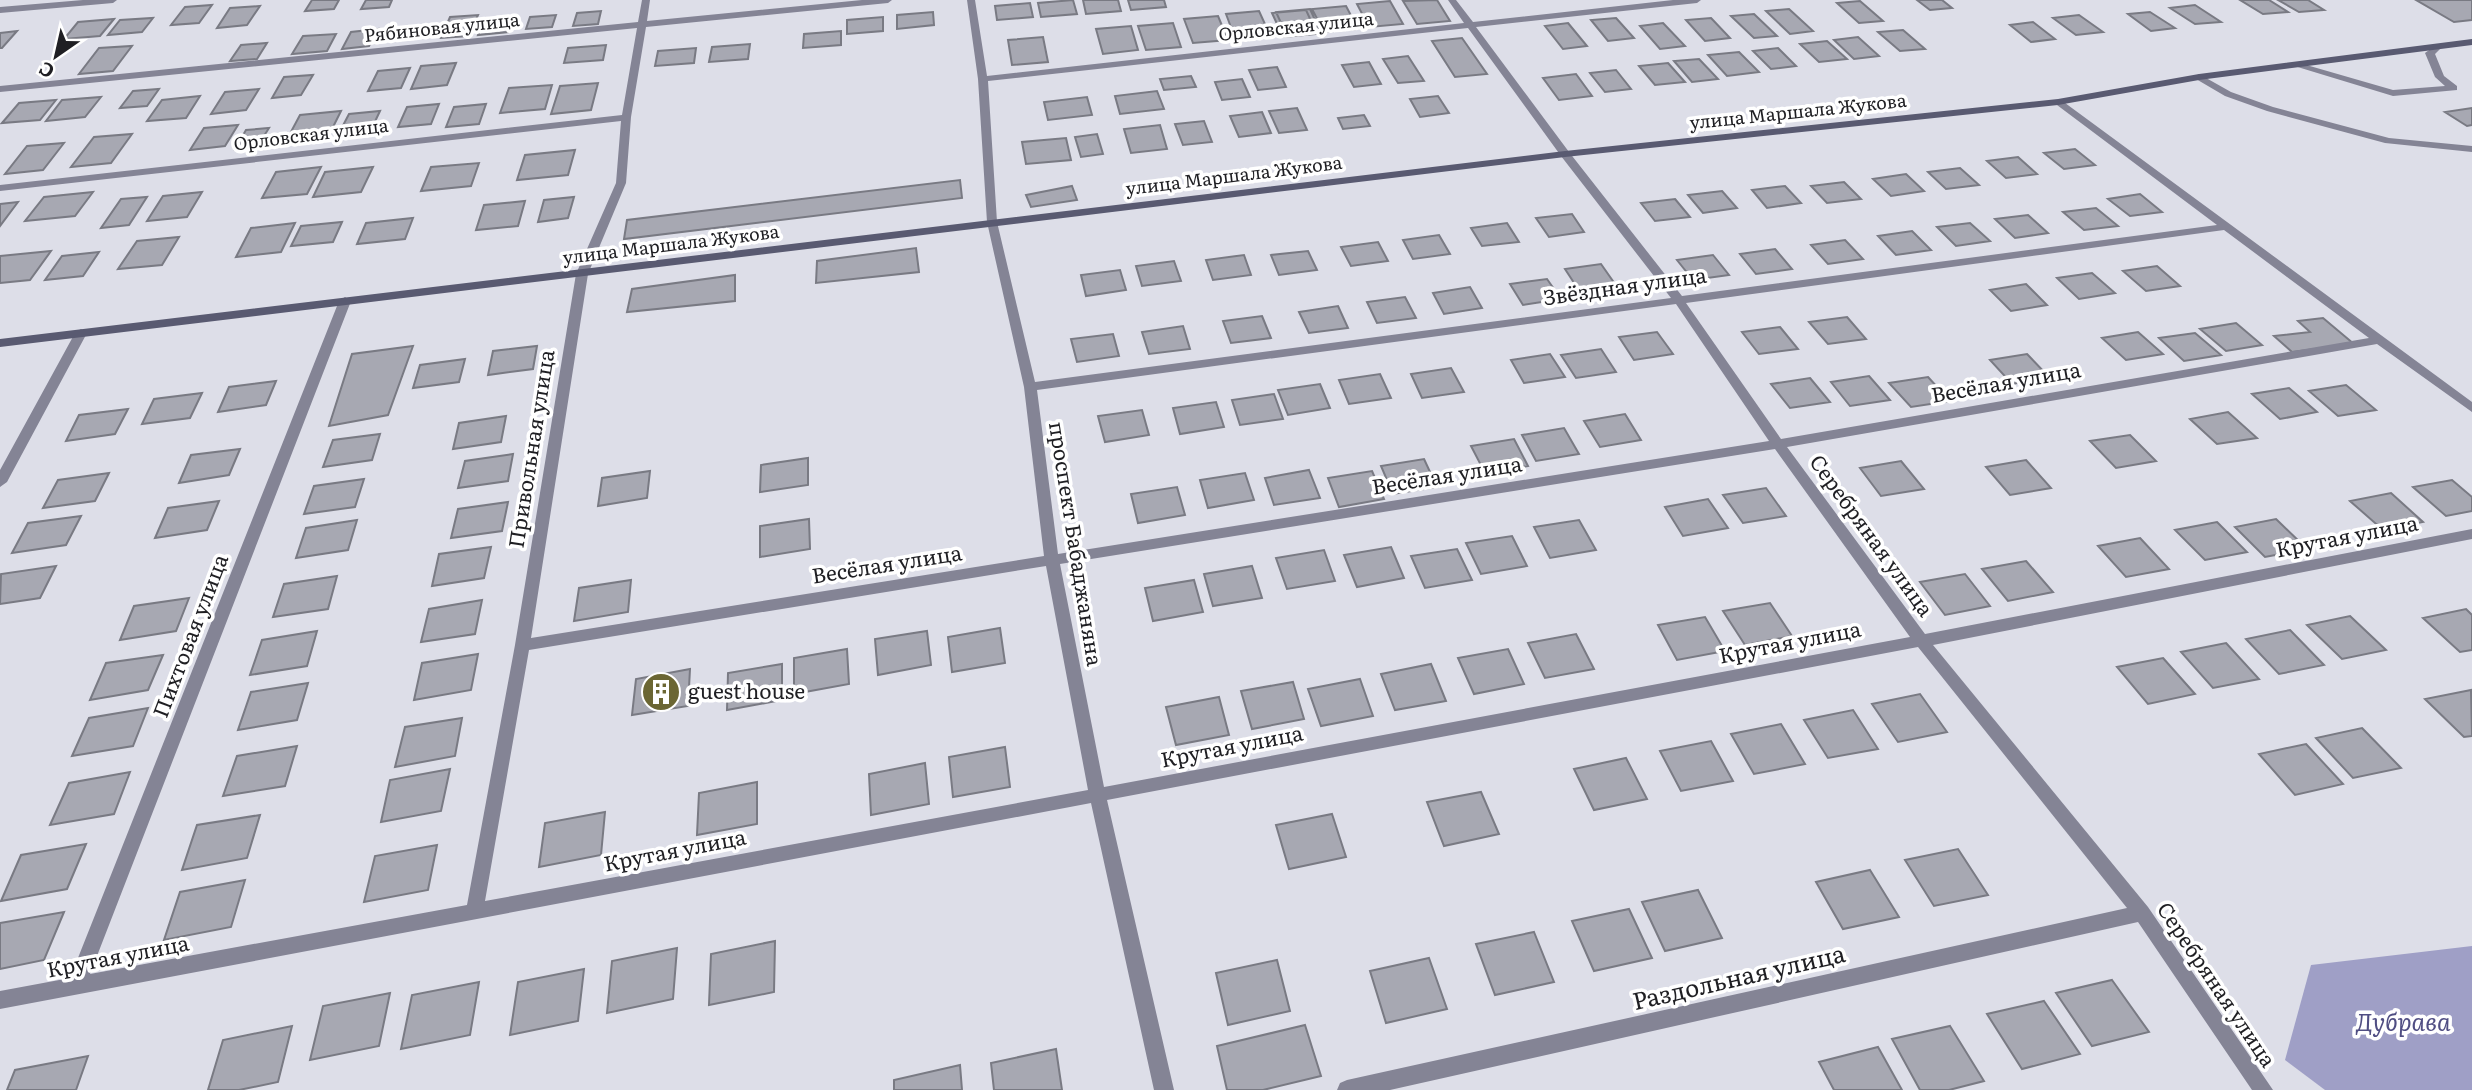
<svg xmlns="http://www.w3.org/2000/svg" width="2472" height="1090" font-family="Literata,serif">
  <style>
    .forest { fill: #9f9fc6 }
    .building { fill: #a7a8b2; stroke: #797a83; stroke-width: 2 }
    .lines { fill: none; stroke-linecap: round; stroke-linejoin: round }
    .service { fill: #848495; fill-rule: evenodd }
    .minor { fill: #848495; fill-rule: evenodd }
    .secondary { fill: #595a71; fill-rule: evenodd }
    .labels { text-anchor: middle; stroke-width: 7; stroke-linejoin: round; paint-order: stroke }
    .far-street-label { font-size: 18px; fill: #1f1f23; stroke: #fff }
    .street-label { font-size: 21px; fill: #1f1f23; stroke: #fff }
    .poi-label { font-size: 21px; fill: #1f1f23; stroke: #fff; text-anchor: start }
    .near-street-label { font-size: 24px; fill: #1f1f23; stroke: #fff }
    .near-park-label { font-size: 24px; font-style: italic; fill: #504e83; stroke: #fff }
  </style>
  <rect width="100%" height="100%" fill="#dddee8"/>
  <!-- forest -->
  <path class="forest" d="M2472,946V1090H2325L2285,1060L2311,965Z"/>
  <!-- building -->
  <path class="building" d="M312,0H339L334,9L305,11Z
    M366,0H392L389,7L361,9Z
    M1073,0L1077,14L1041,17L1038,3Z
    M1083,0H1118L1121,11L1086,14Z
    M1128,0H1164L1166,7L1131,10Z
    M1437,0L1450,21L1417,24L1403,1Z
    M1917,0H1942L1952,8L1930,10Z
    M2240,0H2269L2288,12L2263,14Z
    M2278,0H2308L2324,10L2299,12Z
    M2416,0H2472V20L2454,22Z
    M1390,1L1403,24L1369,27L1357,4Z
    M1860,1L1883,21L1859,23L1837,3Z
    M1030,3L1033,17L997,20L995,6Z
    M212,5L199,23L171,25L185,7Z
    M2195,5L2221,22L2195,24L2170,8Z
    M260,6L247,25L217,28L230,8Z
    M1346,6L1358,29L1324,32L1312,9Z
    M1310,9L1321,33L1287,36L1276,12Z
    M1789,9L1813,31L1790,34L1766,11Z
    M1306,10L1317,34L1283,37L1272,13Z
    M601,11L598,24L573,26L577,13Z
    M1259,11L1270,35L1235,38L1226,14Z
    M933,12L934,25L897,29V15Z
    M2150,12L2175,28L2151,31L2128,14Z
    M1754,14L1777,36L1754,38L1731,16Z
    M478,15L469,36L441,38L450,17Z
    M556,15L552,27L526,29L530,17Z
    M2079,15L2103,32L2076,35L2053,18Z
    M1218,16L1228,40L1193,43L1184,19Z
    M883,17V31L847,34V20Z
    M153,18L142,32L108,35L120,20Z
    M1616,18L1634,38L1608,41L1591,20Z
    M1711,18L1730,38L1705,41L1686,20Z
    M114,19L100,36L64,39L78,22Z
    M513,19L509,32L478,35L483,22Z
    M2033,22L2055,39L2031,42L2010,25Z
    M1173,23L1181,47L1146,50L1138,26Z
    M1568,23L1587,46L1563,49L1545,26Z
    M1663,23L1685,46L1660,49L1640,26Z
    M1131,26L1138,50L1103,54L1096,29Z
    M378,29L369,46L342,49L351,32Z
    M1903,30L1925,49L1900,51L1878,32Z
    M17,31L2,48H0V33Z
    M841,31V45L803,48L804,34Z
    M336,34L327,51L292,54L303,36Z
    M1043,37L1048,62L1012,65L1008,40Z
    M1858,37L1879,56L1854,59L1834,40Z
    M1462,38L1487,74L1455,77L1432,41Z
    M1827,41L1847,59L1819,62L1800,44Z
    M267,43L257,59L230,61L241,45Z
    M750,44L748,59L709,62L712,47Z
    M606,45L603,60L564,63L568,48Z
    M132,46L113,71L79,74L99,48Z
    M696,48L694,63L655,66L658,51Z
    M1778,48L1796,66L1771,69L1753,51Z
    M1739,52L1759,72L1727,76L1708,55Z
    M1408,56L1424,81L1398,83L1383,59Z
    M1699,59L1718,79L1692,82L1674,61Z
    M1369,62L1381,84L1354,87L1342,65Z
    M456,63L447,85L411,89L421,66Z
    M1668,63L1685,82L1655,85L1639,66Z
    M1277,67L1286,87L1258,90L1249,70Z
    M410,68L401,88L368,91L378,71Z
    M1616,70L1631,89L1605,92L1590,73Z
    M1576,74L1592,96L1559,100L1543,78Z
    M313,75L301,95L272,98L284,77Z
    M1191,76L1196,87L1164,90L1160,79Z
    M1242,79L1250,97L1222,100L1215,82Z
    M598,83L591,110L551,114L560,86Z
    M552,85L545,109L500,113L509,88Z
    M159,89L147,106L120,108L133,91Z
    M259,89L246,110L211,114L225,92Z
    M1157,91L1164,109L1120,114L1115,96Z
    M200,96L186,118L147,121L162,100Z
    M1438,96L1449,113L1420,117L1410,99Z
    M101,97L85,117L46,121L62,100Z
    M1087,97L1092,115L1048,120L1044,102Z
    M56,100L40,120L2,123L19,103Z
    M439,104L431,124L398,127L407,107Z
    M486,104L479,124L446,127L454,107Z
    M1297,108L1307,130L1279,133L1269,111Z
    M2472,108V125L2467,126L2445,112Z
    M341,111L327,139L285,143L300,115Z
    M380,111L370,132L338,135L349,114Z
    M1262,112L1271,133L1239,137L1230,116Z
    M1364,115L1370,126L1343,129L1338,118Z
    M1204,121L1212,142L1183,145L1175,124Z
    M238,125L225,146L190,150L204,128Z
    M1160,125L1167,149L1131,153L1124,129Z
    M269,128L257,147L235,149L246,130Z
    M132,134L111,163L71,167L94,137Z
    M1097,134L1103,154L1081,157L1075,137Z
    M1066,138L1071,160L1026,164L1022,142Z
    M64,143L43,170L5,174L27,146Z
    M2075,149L2095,165L2064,169L2044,153Z
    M575,150L568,175L517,180L525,155Z
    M2018,157L2037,174L2006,178L1987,161Z
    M479,163L471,186L421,191L431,167Z
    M321,167L307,194L262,198L276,172Z
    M373,167L361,192L313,197L325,172Z
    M1960,168L1979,185L1946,189L1928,172Z
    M1906,174L1924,191L1891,196L1873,179Z
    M960,180L962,198L624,239L627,220Z
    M1844,182L1861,199L1827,203L1811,186Z
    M1072,186L1077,200L1031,207L1026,195Z
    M1785,186L1801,203L1767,208L1752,190Z
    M1722,191L1737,208L1703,213L1688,195Z
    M93,192L75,216L25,221L44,197Z
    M202,192L187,217L147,221L163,196Z
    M2140,194L2162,212L2130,216L2108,199Z
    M147,197L129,225L101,228L121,199Z
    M574,197L568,218L538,222L544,200Z
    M1675,199L1690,217L1655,221L1641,203Z
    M525,201L518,226L476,230L484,205Z
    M18,202L0,226V204Z
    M2096,208L2118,226L2084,230L2063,212Z
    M1572,214L1584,232L1549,237L1536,218Z
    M2028,215L2048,233L2015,238L1995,219Z
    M413,218L405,239L357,244L366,223Z
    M342,222L333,242L291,246L301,226Z
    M295,223L281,252L236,257L251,228Z
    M1507,223L1519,242L1482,246L1471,228Z
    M1970,223L1990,241L1956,246L1937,227Z
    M1912,231L1931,250L1896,255L1878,236Z
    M1439,235L1450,254L1413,259L1403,240Z
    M179,237L162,265L118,269L137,241Z
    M1845,240L1863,259L1828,264L1811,245Z
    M1378,242L1388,261L1351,266L1341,247Z
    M916,248L919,272L816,283L817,261Z
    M1775,249L1792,269L1756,274L1740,254Z
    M51,251L30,280L0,283V256Z
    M1308,251L1317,270L1279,275L1271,255Z
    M99,252L83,276L45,280L62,256Z
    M1244,255L1251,275L1213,280L1206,260Z
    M1713,255L1729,275L1693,280L1677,260Z
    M1174,261L1181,281L1142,286L1136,266Z
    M1601,264L1615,284L1578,289L1565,269Z
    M2157,266L2180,286L2146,291L2123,271Z
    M1120,270L1126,290L1086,296L1081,275Z
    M2092,273L2115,293L2079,299L2057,278Z
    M735,275V301L627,312L632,289Z
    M1547,279L1561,299L1523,305L1510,284Z
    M2026,284L2047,305L2011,311L1990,290Z
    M1470,287L1482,308L1444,314L1433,293Z
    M1405,297L1416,318L1377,323L1367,302Z
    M1338,306L1348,328L1309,333L1299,312Z
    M1262,316L1271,338L1231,343L1223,321Z
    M1847,317L1866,339L1828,344L1809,322Z
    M2323,318L2354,344L2292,352L2274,336L2310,332L2298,321Z
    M2236,323L2262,345L2226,351L2200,329Z
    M1183,326L1190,349L1149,354L1142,332Z
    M1780,327L1798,349L1759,354L1742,332Z
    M1657,332L1673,354L1634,360L1619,337Z
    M2138,332L2163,354L2126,360L2102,338Z
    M2195,333L2221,355L2184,361L2159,338Z
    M1113,334L1119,356L1077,362L1071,339Z
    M413,346L388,415L329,426L352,354Z
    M537,346L533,369L488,375L493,351Z
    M1601,349L1616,372L1576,378L1561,355Z
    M1550,354L1565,377L1524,383L1511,360Z
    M2027,354L2050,378L2012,384L1990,360Z
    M465,359L459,382L413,388L420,365Z
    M1451,368L1464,392L1422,398L1411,374Z
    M1380,374L1391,398L1349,404L1339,380Z
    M1869,376L1890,400L1850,406L1831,382Z
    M1928,377L1950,401L1911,407L1889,383Z
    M1810,378L1830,402L1790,408L1771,384Z
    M276,381L266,405L218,412L229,387Z
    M1320,384L1330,408L1288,415L1278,390Z
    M2346,385L2376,410L2338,416L2309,391Z
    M2289,388L2317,412L2280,419L2252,394Z
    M202,393L190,418L142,424L154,399Z
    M1274,394L1283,419L1240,425L1232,400Z
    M1216,402L1224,427L1180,434L1173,408Z
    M128,409L115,434L66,441L79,415Z
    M1142,410L1149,435L1105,442L1098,416Z
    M2228,412L2257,438L2217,444L2190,419Z
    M1625,414L1641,440L1600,447L1584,421Z
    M506,416L501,442L453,449L459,423Z
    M1564,428L1579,454L1536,461L1522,435Z
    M380,434L372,460L323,467L333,440Z
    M2130,435L2156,461L2116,468L2090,441Z
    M1514,439L1528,466L1485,473L1471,446Z
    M240,449L229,475L179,483L191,455Z
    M513,454L508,481L458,488L465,461Z
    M808,458V485L760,492L761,465Z
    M1424,459L1437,487L1393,494L1381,466Z
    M2026,460L2051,488L2010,495L1986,467Z
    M1901,461L1924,489L1881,496L1860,468Z
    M1309,470L1320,498L1274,505L1265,478Z
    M650,471L647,498L598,506L602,478Z
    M1372,471L1384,499L1339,507L1328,478Z
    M109,473L95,501L43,508L58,480Z
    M1245,473L1254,500L1208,508L1200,480Z
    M364,479L355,507L304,514L314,486Z
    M2452,480L2472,497V511L2446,516L2413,487Z
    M1177,487L1185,515L1138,523L1131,494Z
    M1766,488L1786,516L1743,523L1723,495Z
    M2391,493L2423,522L2383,530L2350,501Z
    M1708,499L1728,528L1683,536L1665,507Z
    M219,501L207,530L155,538L168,508Z
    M508,502L502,531L451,538L458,509Z
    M81,516L66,545L12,553L28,523Z
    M809,519L810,549L760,557V526Z
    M2276,519L2307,549L2265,557L2235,527Z
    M357,520L348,550L296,558L306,528Z
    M1579,520L1596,550L1550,558L1534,527Z
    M2217,522L2247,552L2205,560L2175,530Z
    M1512,536L1527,566L1481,574L1466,543Z
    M2140,538L2169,569L2126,577L2098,546Z
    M491,547L484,578L432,586L439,554Z
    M1391,547L1404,578L1357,587L1344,555Z
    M1457,549L1472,580L1425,588L1411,556Z
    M1324,550L1335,581L1287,589L1276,558Z
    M2026,561L2053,592L2008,601L1982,569Z
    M56,566L40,598L0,604L1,574Z
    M1252,566L1262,598L1213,606L1204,574Z
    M1965,574L1990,606L1945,615L1920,582Z
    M337,576L328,609L273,617L284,584Z
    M631,580L628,612L574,621L579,588Z
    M1194,580L1203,612L1153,621L1145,588Z
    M189,598L176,631L120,640L134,606Z
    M482,600L475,634L421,642L429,609Z
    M1770,603L1792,636L1745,645L1723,611Z
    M2466,609L2472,615V650L2460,652L2423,618Z
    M2350,616L2386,650L2342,659L2307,625Z
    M1705,617L1725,651L1677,660L1658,625Z
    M1000,628L1005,663L952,672L948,637Z
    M2290,630L2324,665L2279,674L2246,639Z
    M317,631L307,666L250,675L262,640Z
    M927,631L931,665L878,675L875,639Z
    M1576,634L1594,669L1545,678L1528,643Z
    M2226,643L2259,679L2213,688L2181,652Z
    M847,649L849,684L794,694V658Z
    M1508,649L1524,684L1474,694L1458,658Z
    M478,654L471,690L414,700L422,663Z
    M163,655L148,690L90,700L106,663Z
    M2163,658L2195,694L2148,704L2117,667Z
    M782,664V700L727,710L728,673Z
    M1431,664L1446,701L1395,710L1381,674Z
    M690,669L688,706L632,715L636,679Z
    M1360,679L1373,716L1321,726L1308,689Z
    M1293,682L1304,719L1252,729L1241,691Z
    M308,683L297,720L238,730L251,692Z
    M2471,690L2472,736L2464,737L2425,699Z
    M1920,694L1947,732L1898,742L1872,704Z
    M1219,697L1229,735L1176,745L1166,707Z
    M148,708L133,746L72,756L89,718Z
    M1853,710L1878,749L1828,758L1804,720Z
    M462,718L455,756L395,767L405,727Z
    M1781,724L1805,764L1754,774L1731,734Z
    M2362,728L2401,768L2353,778L2316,738Z
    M1711,741L1733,781L1681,791L1660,751Z
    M2306,744L2343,784L2295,795L2259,754Z
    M297,746L285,786L223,796L237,756Z
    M1005,747L1010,787L953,797L949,757Z
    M1626,758L1647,799L1594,810L1574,769Z
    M925,763L929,804L871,815L869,774Z
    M450,769L441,811L381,822L390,780Z
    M130,772L114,814L50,825L69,783Z
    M757,782V824L697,835L699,793Z
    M1481,792L1499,834L1444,846L1427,802Z
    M605,812L601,855L539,867L545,823Z
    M1332,814L1346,857L1289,869L1276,825Z
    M260,815L247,858L182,870L197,825Z
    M86,844L67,889L1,901L21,855Z
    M437,845L428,890L364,902L375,856Z
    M1958,849L1988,895L1934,906L1905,860Z
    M1870,870L1899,917L1843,929L1816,882Z
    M245,880L231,927L164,940L180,892Z
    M1698,890L1722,938L1665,951L1642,902Z
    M1629,909L1652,958L1594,971L1572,921Z
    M64,912L44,960L0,969V923Z
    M1534,932L1554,982L1495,995L1476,944Z
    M775,941L774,992L709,1005L711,954Z
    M677,948L673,999L607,1013L612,961Z
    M1429,958L1447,1009L1386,1023L1370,971Z
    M1277,960L1290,1011L1228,1025L1216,973Z
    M584,969L578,1021L510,1035L518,982Z
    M2112,980L2149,1032L2092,1046L2056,993Z
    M479,982L470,1035L401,1049L412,995Z
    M390,993L379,1046L310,1060L323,1006Z
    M2044,1001L2080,1054L2022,1069L1987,1014Z
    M1305,1025L1321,1076L1263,1090H1227L1217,1046Z
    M292,1026L278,1082L239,1090H208L223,1040Z
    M1950,1026L1984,1081L1949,1090H1920L1892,1039Z
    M1878,1047L1902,1090H1834L1819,1062Z
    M1056,1049L1062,1090H994L991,1063Z
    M88,1056L76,1090H7L15,1070Z
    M960,1065L962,1090H894V1080Z"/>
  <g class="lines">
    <!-- service -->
    <path class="service" d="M2436,45L2441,48L2435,54L2444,76L2457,86V90L2393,96L2291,65L2296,62L2393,90L2445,86L2435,77L2425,53Z
      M2199,74L2231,92L2273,107L2389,138L2472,146V152L2385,143L2267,111L2225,96L2196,79L2194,77Z"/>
    <!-- minor -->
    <path class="minor" d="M83,0H117L113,3L0,13V7Z
      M642,0H650L647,21L862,0H892L888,3L646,27L631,117L626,183L588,274L531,638L1044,556L1024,387L987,222L978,79L967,0H975L987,76L1464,23L1448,0H1456L1473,22L1673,0H1701L1697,3L1476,27L1569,152L1682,296L2217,225L2053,102L2061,100L2472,402V412L2377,344L1787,447L1925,634L2472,529V539L1933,645L2148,907L2273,1090H2252L2138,922L1390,1090H1337L1340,1083L1347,1080L2127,908L1918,647L1107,800L1174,1090H1154L1091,803L0,1009V991L70,978L339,301L345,297L351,301L90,974L467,905L515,645L576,274L616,183L621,121L0,191V185L622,115L637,28L0,92V86L638,22ZM1468,28L1561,156L1671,298L1035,382L997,222L988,81ZM2224,230L2369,338L1781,439L1686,303ZM1676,304L1769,441L1058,554L1037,390ZM1775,449L1910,637L1104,787L1060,564ZM1046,566L1088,790L485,901L529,650Z
      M81,329L87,333L7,482L0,487V470L75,333Z"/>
    <!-- secondary -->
    <path class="secondary" d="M2472,39V45L2199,80L2058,105L1565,157L0,347V339L1565,151L2058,99L2199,74Z"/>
  </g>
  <!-- icons -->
  <defs>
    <symbol id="building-disc" viewBox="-11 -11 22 22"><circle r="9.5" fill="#6b6633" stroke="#fff"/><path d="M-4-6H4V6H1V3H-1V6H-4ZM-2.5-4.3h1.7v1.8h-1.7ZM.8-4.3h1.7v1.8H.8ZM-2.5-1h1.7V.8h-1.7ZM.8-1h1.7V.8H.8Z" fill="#fff"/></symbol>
  </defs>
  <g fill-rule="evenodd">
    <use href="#building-disc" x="639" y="670" width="44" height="44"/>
  </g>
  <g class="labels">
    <!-- far-street labels -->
    <g class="far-street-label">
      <text transform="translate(1296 27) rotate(-6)" y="6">Орловская улица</text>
      <text transform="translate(442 28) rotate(-6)" y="6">Рябиновая улица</text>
      <text transform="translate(1798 112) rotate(-6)" y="6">улица Маршала Жукова</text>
      <text transform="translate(311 135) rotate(-7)" y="6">Орловская улица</text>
      <text transform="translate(1234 176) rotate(-7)" y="6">улица Маршала Жукова</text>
      <text transform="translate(671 245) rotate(-7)" y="6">улица Маршала Жукова</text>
    </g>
    <!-- street labels -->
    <g class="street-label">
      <text transform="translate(1625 287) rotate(-8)" y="7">Звёздная улица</text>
      <text transform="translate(2006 383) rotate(-10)" y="7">Весёлая улица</text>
      <text transform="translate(532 449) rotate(-81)" y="7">Привольная улица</text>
      <text transform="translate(1447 476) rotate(-9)" y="7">Весёлая улица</text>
      <text transform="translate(1871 536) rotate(54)" y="7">Серебряная улица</text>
      <text transform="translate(2347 537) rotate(-11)" y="7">Крутая улица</text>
      <text transform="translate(1075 544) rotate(81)" y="7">проспект Бабаджаняна</text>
      <text transform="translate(887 565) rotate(-9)" y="7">Весёлая улица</text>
      <text transform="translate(191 636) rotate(-69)" y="7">Пихтовая улица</text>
      <text transform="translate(1790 643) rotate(-11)" y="7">Крутая улица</text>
      <text transform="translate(1232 747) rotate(-11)" y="7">Крутая улица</text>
      <text transform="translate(675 851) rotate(-11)" y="7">Крутая улица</text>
      <text transform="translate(118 957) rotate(-11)" y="7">Крутая улица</text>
      <text transform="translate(2216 985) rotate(56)" y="7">Серебряная улица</text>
    </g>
    <!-- poi labels -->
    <g class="poi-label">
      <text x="688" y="699">guest house</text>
    </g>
    <!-- near-street labels -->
    <g class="near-street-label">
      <text transform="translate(1739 978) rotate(-13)" y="8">Раздольная улица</text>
    </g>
    <!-- near-park labels -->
    <g class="near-park-label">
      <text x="2403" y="1031">Дубрава</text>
    </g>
  </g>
  <!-- north arrow -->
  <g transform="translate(56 56) rotate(214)" stroke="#ffffff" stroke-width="5" paint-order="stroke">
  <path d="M0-5L12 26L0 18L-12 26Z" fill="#1f1f23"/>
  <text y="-10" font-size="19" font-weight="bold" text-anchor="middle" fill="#1f1f23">С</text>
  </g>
</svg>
